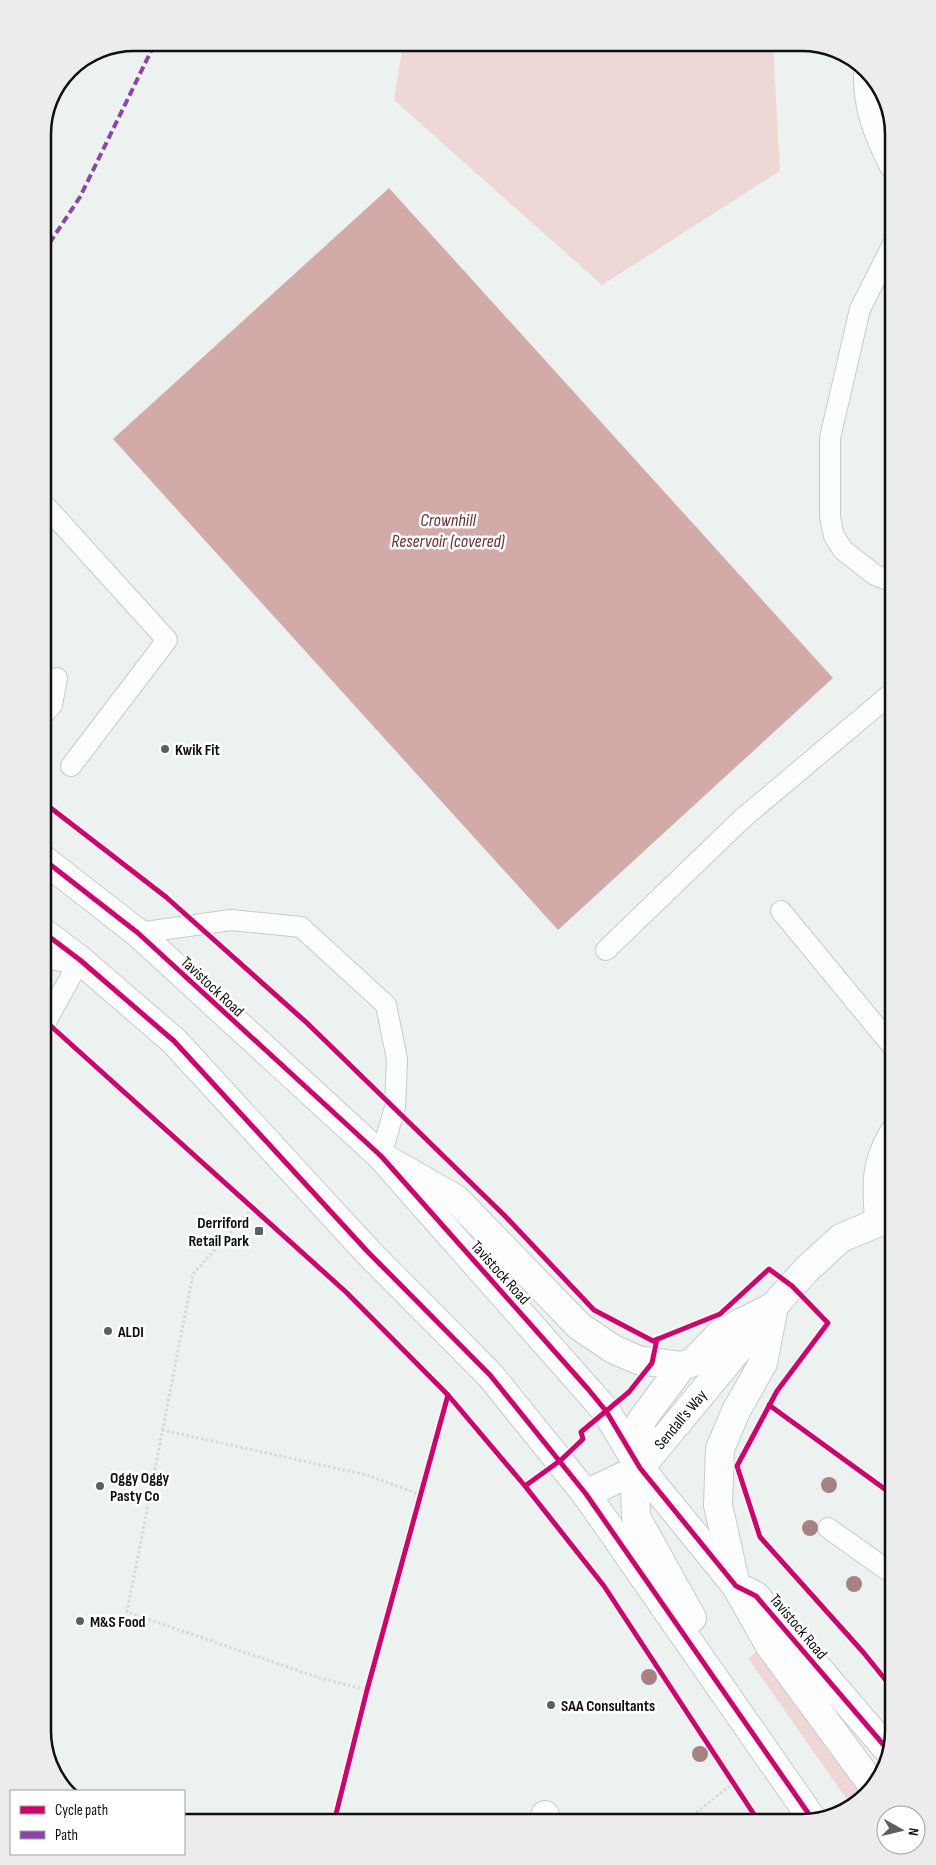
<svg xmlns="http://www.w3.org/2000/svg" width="936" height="1865" font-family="'Sofia Sans Condensed',sans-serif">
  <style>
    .green { fill: #eed8d5 }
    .water { fill: #d2aba9 }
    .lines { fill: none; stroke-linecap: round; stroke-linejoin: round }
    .service-casing { stroke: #c7ccca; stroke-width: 22 }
    .minor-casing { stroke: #c7ccca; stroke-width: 30 }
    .primary-casing { stroke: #c7ccca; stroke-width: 30 }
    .trunk-casing { stroke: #c7ccca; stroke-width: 30 }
    .path { stroke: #d8d8d8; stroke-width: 3; stroke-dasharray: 2.5 2.5; stroke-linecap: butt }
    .service { stroke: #fcfdfd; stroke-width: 20 }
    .minor { stroke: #fcfdfd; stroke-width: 28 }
    .primary { stroke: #fcfdfd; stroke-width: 28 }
    .trunk { stroke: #fcfdfd; stroke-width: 28 }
    .quiet { stroke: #8e44ad; stroke-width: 4; stroke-dasharray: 8 4; stroke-linecap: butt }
    .cycleway-casing { stroke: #fff; stroke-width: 8 }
    .cycleway { stroke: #d6006c; stroke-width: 5 }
    .tree { fill: #a68282 }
    .poi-dot { fill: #5c605d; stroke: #fff; stroke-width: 2 }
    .labels { text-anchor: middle; stroke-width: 5; stroke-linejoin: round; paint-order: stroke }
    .poi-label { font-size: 16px; font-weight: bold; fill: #0e110f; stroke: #fff; text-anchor: start }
    .street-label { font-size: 16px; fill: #0e110f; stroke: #fff }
    .water-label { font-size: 18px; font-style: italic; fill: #732b2d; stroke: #fff }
    .rim { fill: none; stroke: #0e110f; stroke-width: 2.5 }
  </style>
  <rect width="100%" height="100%" fill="#ecf2ef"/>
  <!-- green -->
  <path class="green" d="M403,43H773L780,171L602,285L394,100Z
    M759,1650L862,1795L850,1804L748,1658Z"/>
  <!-- water -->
  <path class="water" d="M389,188L833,678L558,930L113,439Z"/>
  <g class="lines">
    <defs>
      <path id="service" d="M43,503L167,640L71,766
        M893,582L875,575L843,550L834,536L830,517V438L860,309L893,244
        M43,715L52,705L57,678
        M781,911L893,1047
        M138,933L231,920L301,927L386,1005L397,1059L395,1107L381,1156
        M606,950L743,818L893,692
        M43,1027L80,960
        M828,1528L893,1574"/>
      <path id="minor" d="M868,76C868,109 878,134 893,164
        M386,1159L456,1199L579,1326L613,1349L638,1360L682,1366L693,1362L721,1333L774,1306
        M774,1306L763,1363L736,1411L720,1449L718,1505L736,1586L756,1596L888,1750
        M640,1468L779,1300L807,1269L841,1238L879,1222C877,1185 874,1167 893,1134
        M640,1468L641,1421L682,1366
        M545,1815L546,1822"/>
      <path id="primary" d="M43,954L80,960"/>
      <path id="trunk" d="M43,859L138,933L381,1156L606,1411L640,1468L736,1586L770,1646L873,1786
        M43,932L80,960L174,1041L367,1251L490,1375L586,1494L813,1820
        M640,1468L635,1486L636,1517L692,1618
        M586,1494L640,1468"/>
    </defs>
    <!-- service casing -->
    <use href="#service" class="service-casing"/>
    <!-- minor casing -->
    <use href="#minor" class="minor-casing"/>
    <!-- primary casing -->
    <use href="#primary" class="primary-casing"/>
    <!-- trunk casing -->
    <use href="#trunk" class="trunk-casing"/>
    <!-- path -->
    <path class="path" d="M252,1209L193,1274L127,1612L320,1678L367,1690
      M162,1430L367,1475L421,1495
      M887,1490L893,1480
      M685,1822L733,1783"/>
    <!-- service -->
    <use href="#service" class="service"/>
    <!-- minor -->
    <use href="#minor" class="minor"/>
    <!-- primary -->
    <use href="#primary" class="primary"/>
    <!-- trunk -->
    <use href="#trunk" class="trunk"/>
    <!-- quiet -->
    <path class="quiet" d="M43,253L80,197L155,43"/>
    <defs>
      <path id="cycleway" d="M43,802L166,897L307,1023L505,1216L594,1310L653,1341L720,1314L769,1269L792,1286L828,1323L777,1391L737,1466L760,1537L863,1652L893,1689
        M43,859L138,933L381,1156L588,1389L606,1411L640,1468L736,1586L756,1596L888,1750
        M43,932L80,960L174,1041L367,1251L490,1375L586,1494L813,1820
        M43,1019L346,1292L448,1395L525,1486L604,1586L759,1822
        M769,1405L893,1495
        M525,1486L561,1460L583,1439L581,1432L629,1392L652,1363L657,1339
        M334,1822L367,1690L448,1395"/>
    </defs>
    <!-- cycleway casing -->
    <use href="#cycleway" class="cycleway-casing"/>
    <!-- cycleway -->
    <use href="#cycleway" class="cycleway"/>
  </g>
  <!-- trees -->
  <g class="tree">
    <circle cx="829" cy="1485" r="8"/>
    <circle cx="810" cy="1528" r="8"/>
    <circle cx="854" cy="1584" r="8"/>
    <circle cx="649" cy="1677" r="8"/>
    <circle cx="700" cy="1754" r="8"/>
  </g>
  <!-- markers -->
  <g class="poi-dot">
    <circle cx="165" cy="749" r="5"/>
    <rect x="254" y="1226" width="10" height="10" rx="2.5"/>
    <circle cx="108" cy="1331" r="5"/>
    <circle cx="100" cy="1486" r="5"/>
    <circle cx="80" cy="1621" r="5"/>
    <circle cx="551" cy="1705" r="5"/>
  </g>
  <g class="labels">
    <!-- poi labels -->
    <g class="poi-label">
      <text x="175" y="755">Kwik Fit</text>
      <text x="249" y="1228" text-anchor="end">Derriford<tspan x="249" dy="18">Retail Park</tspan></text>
      <text x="118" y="1337">ALDI</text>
      <text x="110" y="1483">Oggy Oggy<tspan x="110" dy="18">Pasty Co</tspan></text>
      <text x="90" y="1627">M&amp;S Food</text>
      <text x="561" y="1711">SAA Consultants</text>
    </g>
    <!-- street labels -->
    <g class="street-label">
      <text transform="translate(213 986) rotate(43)" y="6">Tavistock Road</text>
      <text transform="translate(501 1272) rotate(48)" y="6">Tavistock Road</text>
      <text transform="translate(680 1419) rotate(-50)" y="6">Sendall's Way</text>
      <text transform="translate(799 1626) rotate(50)" y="6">Tavistock Road</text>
    </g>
    <!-- water labels -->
    <g class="water-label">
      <text x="448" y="526">Crownhill<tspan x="448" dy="21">Reservoir (covered)</tspan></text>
    </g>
  </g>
  <!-- crop -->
  <path d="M0 0H936V1865H0ZM134 51H802A83 83 0 0 1 885 134V1731A83 83 0 0 1 802 1814H134A83 83 0 0 1 51 1731V134A83 83 0 0 1 134 51Z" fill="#ececec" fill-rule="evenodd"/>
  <path class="rim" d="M134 51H802A83 83 0 0 1 885 134V1731A83 83 0 0 1 802 1814H134A83 83 0 0 1 51 1731V134A83 83 0 0 1 134 51Z"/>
  <!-- legend -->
  <rect x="10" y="1790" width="175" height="65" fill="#ffffff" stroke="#9fa09f"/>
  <rect x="20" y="1806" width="25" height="8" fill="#d6006c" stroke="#9fa09f"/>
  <text x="55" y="1815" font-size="15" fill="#0e110f">Cycle path</text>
  <rect x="20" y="1831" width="25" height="8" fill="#8e44ad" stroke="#9fa09f"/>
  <text x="55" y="1840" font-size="15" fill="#0e110f">Path</text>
  <!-- north arrow -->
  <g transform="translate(901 1830) rotate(98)"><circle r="24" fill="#ffffff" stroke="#9fa09f"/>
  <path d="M0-4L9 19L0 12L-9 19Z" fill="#5c605d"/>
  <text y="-8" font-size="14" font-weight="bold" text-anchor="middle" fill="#0e110f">N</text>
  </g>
</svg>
